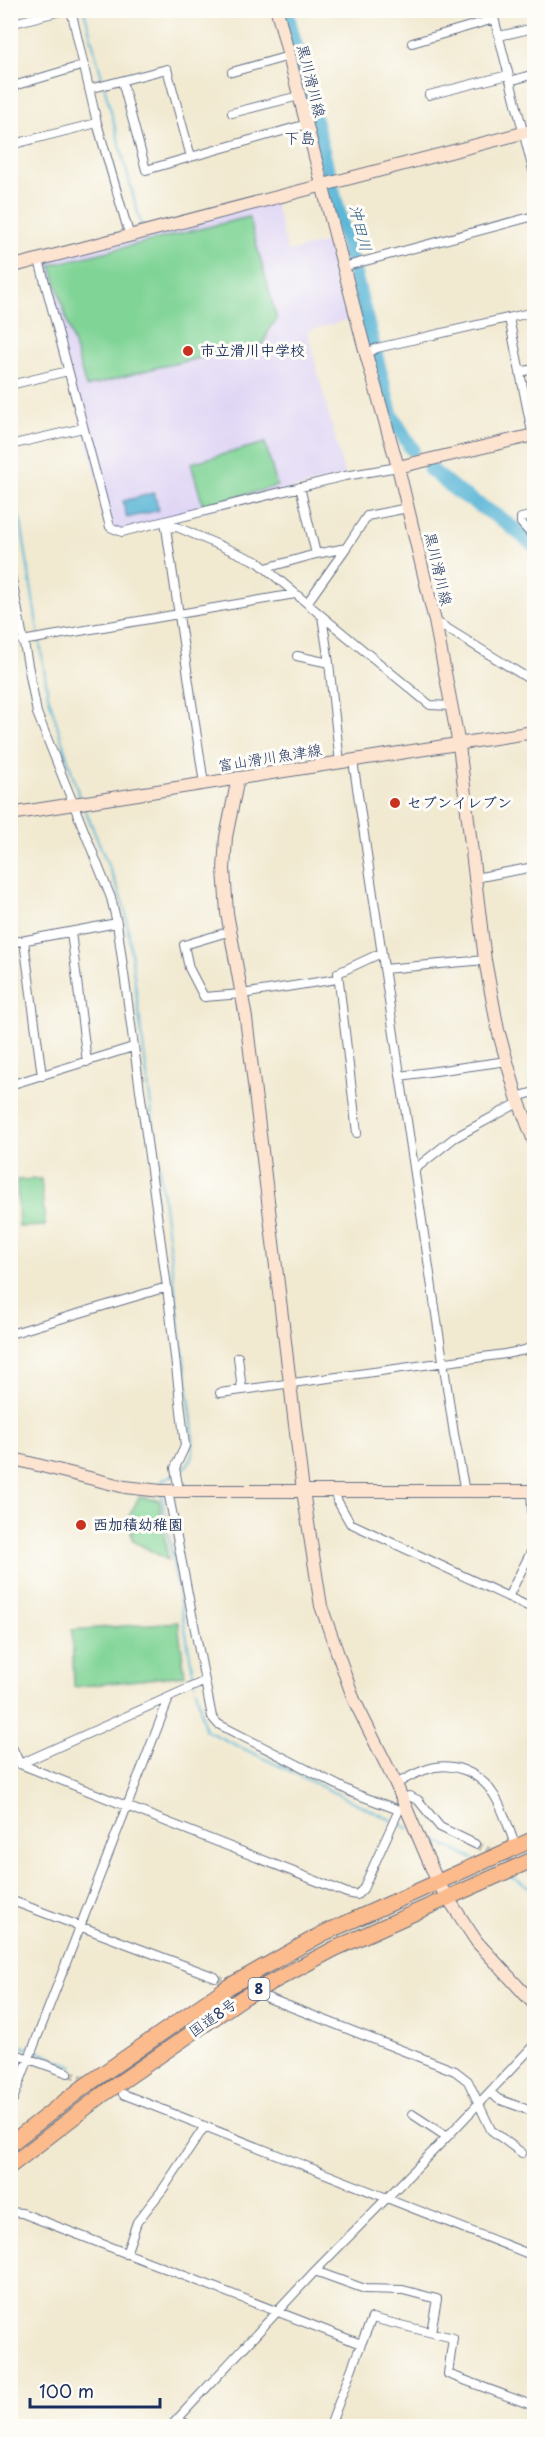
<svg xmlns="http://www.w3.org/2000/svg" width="545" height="2437" font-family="'Playpen Sans','Klee One',sans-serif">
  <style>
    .built { fill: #dfd5f5 }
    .green { fill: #80d496; stroke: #4e827a; stroke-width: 1.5 }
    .water { fill: #58b5d6; stroke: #3a729a; stroke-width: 1.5 }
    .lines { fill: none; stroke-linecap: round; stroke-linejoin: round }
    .stream { stroke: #58b5d6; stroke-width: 2 }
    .river { stroke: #58b5d6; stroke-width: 15 }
    .street-tunnel { stroke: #c6c4b9; stroke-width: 8; stroke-dasharray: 8 4; stroke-linecap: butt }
    .street-casing { stroke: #667086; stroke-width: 10 }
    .secondary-casing { stroke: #667086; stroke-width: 14 }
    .highway-casing { stroke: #667086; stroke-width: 17 }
    .street { stroke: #fff; stroke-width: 8 }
    .secondary { stroke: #fde4d1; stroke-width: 12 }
    .highway { stroke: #fbbb8c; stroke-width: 15 }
    .rail-casing { stroke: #1b2f5e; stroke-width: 4.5 }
    .rail { stroke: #fdfcf7; stroke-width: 2; stroke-dasharray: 7; stroke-linecap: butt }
    .poi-dot { fill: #c8321e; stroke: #fdfcf7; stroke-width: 2 }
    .labels { text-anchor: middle; stroke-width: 6; stroke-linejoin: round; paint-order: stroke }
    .shield { fill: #fdfcf7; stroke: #5f6c8c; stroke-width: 1.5 }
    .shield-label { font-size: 14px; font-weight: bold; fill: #1b2f5e }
    .street-label { font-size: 15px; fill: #1b2f5e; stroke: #fdfcf7 }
    .poi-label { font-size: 15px; font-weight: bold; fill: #1b2f5e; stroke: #fdfcf7; text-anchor: start }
    .neighbourhood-label { font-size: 16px; fill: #1b2f5e; stroke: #fdfcf7 }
    .water-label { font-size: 16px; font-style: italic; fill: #305e88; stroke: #fdfcf7 }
  </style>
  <rect width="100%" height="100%" fill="#fdfcf7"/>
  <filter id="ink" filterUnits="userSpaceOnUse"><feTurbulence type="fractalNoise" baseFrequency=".0167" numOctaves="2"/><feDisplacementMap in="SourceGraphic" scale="12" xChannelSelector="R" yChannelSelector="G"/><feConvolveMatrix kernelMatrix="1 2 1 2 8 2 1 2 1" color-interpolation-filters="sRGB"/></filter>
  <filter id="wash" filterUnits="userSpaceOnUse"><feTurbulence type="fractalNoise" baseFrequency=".008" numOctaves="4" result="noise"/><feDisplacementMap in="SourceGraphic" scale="24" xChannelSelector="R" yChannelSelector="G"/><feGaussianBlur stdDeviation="1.35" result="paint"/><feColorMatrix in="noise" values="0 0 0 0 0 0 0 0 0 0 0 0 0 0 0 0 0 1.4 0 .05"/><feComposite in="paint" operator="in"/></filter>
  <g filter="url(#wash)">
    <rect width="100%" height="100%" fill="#f1e9d0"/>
    <!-- built -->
    <path class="built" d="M274,200L288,252L336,240L357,317L307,331L345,476L122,532L110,527L39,260Z"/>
    <!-- green -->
    <path class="green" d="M249,217L277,320L271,326L263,344L155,368L86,387L51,265Z
      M265,443L277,486L203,506L191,463Z
      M41,1179L45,1226L19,1227L17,1180Z
      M139,1497L159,1500L168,1560L133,1541L128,1518Z
      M178,1622L185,1675L74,1687L72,1630Z"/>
    <!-- water -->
    <path class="water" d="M154,493L159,510L127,518L123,501Z"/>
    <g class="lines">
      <!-- stream -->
      <path class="stream" d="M84,10L142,229
        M10,494L21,522L48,695L80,799
        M84,807L118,889L126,914L192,1421C193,1439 198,1463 178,1472
        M159,1486L164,1479L173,1475
        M161,1494L195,1684
        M196,1689L205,1730L391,1820
        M397,1822L410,1829
        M424,1835L473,1859
        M510,1877L534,1889
        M10,2042L30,2049
        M36,2051L73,2066"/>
      <!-- river -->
      <path class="river" d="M286,10L391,415L412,449
        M430,469L457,491L504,521L534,545"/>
    </g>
  </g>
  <g filter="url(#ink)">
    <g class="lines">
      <!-- street-tunnel -->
      <path class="street-tunnel" d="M475,1844L534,1874
        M215,1977L268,1998
        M68,2073L112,2090"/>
      <defs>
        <path id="street" d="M71,10L97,123L130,237
          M492,10L534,174
          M10,24L65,10
          M499,36L534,28
          M412,43L494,19
          M232,72L289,56
          M122,81L146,170L191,157
          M510,81L534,74
          M10,87L84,65
          M89,89L167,69L191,157L307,124
          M429,95L508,75
          M232,113L299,96
          M10,145L97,123
          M39,260L110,527L122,532L165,521L204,784
          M343,267L534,216
          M509,318L534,442
          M366,354L377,348L534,312
          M520,372L534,369
          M10,385L68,371
          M10,445L83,428
          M300,487L316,554L346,548L367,516L408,508
          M534,515L521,518V523L534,537
          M165,521L345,476L398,467
          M166,528L177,527L258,562L322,616L329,663L297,656
          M266,568L316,554
          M10,569L37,713L111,898L117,923L167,1287L185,1446L175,1468L179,1491
          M307,603L346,548
          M322,616L430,705L452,706
          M435,621L534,682
          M22,641L295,594
          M329,663L340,763
          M353,761L454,1434L465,1492
          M475,878L534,867
          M231,931L184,945L189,968L204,997L242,994L337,979
          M71,932L87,1062
          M24,941L42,1076
          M10,943L117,923
          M384,969L485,960
          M400,1076L507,1061
          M10,1085L133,1047
          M517,1097L534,1092
          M357,1133L338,973L381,953
          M415,1169L454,1138L520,1102
          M10,1334L167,1287
          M238,1357L242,1390
          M220,1393L505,1354L525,1350L534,1345
          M335,1490L337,1500L350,1523L534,1609
          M168,1491L212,1717L218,1724L353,1793L399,1810L403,1809
          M508,1597L534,1546L531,1491
          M10,1743L20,1764L347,1893L357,1895L363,1889L399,1810
          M20,1764L205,1681
          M396,1784C405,1779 415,1773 425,1770C451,1760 480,1772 494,1795C504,1810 509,1830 516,1847
          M402,1798L409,1796L418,1800L440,1827L475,1844
          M10,1900L215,1977
          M268,1998L455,2071L468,2081L491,2130L522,2153
          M10,2052L68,2073
          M491,2093L498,2099L534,2112
          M123,2094L534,2256
          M10,2107L169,1698
          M412,2114L447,2137
          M10,2212L22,2213L361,2344L372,2318L453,2338L448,2374L534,2406
          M126,2254L137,2222L163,2189L205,2126
          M315,2271L365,2289L403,2290L437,2299L431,2332
          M177,2420L192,2426
          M171,2426L315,2271L447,2137L534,2045
          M330,2426L361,2344"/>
        <path id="secondary" d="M277,10L366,354L398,467L435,621L459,745L485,960L498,1030L517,1097L534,1141
          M10,267L534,130
          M398,467L534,435
          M238,778L226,837L224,869L227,913L246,1018L303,1491L321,1606L354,1700L396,1784L438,1883L477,1942L534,2004
          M10,814L534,732
          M10,1458L125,1487L161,1491H534"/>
        <path id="highway" d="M10,2144L85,2086L228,1987L322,1934L534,1839
          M10,2166L102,2095L244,1997L334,1949L534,1859"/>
      </defs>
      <!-- street casing -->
      <use href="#street" class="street-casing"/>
      <!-- secondary casing -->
      <use href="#secondary" class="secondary-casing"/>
      <!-- highway casing -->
      <use href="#highway" class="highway-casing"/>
      <!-- street -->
      <use href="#street" class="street"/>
      <!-- secondary -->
      <use href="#secondary" class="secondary"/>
      <!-- highway -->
      <use href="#highway" class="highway"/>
      <defs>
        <path id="rail" d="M10,2415L15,2426"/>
      </defs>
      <!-- rail casing -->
      <use href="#rail" class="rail-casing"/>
      <!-- rail -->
      <use href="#rail" class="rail"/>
    </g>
  </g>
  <!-- markers -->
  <g class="poi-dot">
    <circle cx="188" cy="351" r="6"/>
    <circle cx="395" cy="803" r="6"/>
    <circle cx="81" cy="1525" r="6"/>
  </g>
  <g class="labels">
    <!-- shield labels -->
    <rect class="shield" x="248.5" y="1978" width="21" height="22" rx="4.5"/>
    <g class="shield-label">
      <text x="259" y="1994">8</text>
    </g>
    <!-- street labels -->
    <g class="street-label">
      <text transform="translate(311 81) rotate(76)" y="5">黒川滑川線</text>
      <text transform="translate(438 569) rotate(77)" y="5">黒川滑川線</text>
      <text transform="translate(270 758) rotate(-9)" y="5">富山滑川魚津線</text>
      <text transform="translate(213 2018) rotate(-35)" y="5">国道8号</text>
    </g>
    <!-- poi labels -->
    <g class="poi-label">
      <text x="200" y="356">市立滑川中学校</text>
      <text x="407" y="808">セブンイレブン</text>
      <text x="93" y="1530">西加積幼稚園</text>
    </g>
    <!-- neighbourhood labels -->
    <g class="neighbourhood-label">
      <text x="300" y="144">下島</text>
    </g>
    <!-- water labels -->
    <g class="water-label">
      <text transform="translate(361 228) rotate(76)" y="6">沖田川</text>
    </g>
  </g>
  <!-- margin -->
  <rect width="545" height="2437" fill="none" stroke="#fdfcf7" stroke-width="36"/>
  <!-- scale -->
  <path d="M30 2398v9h130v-9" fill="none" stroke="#1b2f5e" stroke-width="3"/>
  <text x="39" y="2398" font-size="18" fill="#1b2f5e" stroke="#fdfcf7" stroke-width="4.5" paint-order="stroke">100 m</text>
</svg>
